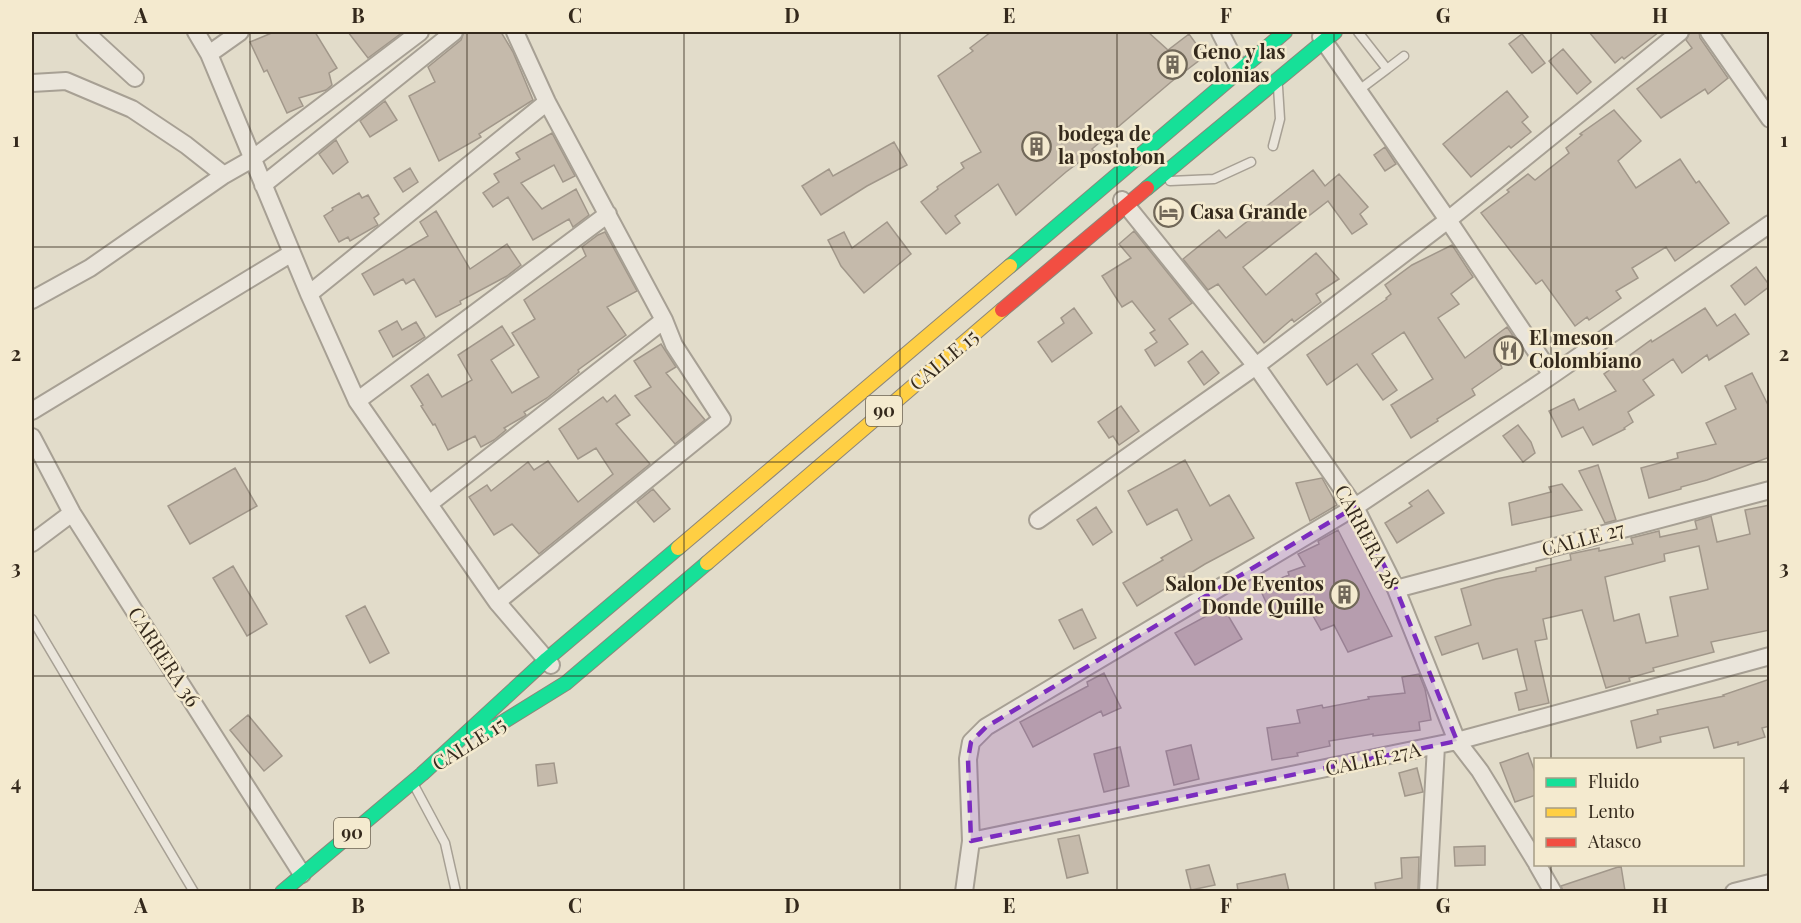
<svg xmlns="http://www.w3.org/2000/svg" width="1801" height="923" font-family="'Playfair Display',serif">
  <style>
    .building { fill: #c5baab; stroke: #a1978a; stroke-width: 1.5; fill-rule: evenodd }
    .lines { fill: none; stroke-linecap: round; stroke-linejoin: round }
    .lane-casing { stroke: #a7a094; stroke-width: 11 }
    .street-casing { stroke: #a7a094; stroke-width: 20 }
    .fast-casing { stroke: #8c867a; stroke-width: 16 }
    .slow-casing { stroke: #8c867a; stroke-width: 16 }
    .jam-casing { stroke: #8c867a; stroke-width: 16 }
    .lane { stroke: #eae5db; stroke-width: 8 }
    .street { stroke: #eae5db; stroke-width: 16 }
    .fast { stroke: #16e098; stroke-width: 14 }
    .slow { stroke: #ffcf43; stroke-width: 14 }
    .jam { stroke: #f24e42; stroke-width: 14 }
    .marked { fill: #7b2cbf; fill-opacity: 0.2; stroke: #7b2cbf; stroke-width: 4.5; stroke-dasharray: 12 8; stroke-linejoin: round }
    .grid { fill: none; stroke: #34291c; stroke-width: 1.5; stroke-opacity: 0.55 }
    .labels { text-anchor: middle; stroke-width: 5; stroke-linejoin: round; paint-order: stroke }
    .shield { fill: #f4eacf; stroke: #6e6352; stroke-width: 1.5 }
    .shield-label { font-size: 18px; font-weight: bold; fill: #34291c }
    .poi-label { font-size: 20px; font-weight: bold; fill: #34291c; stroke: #f4eacf; text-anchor: start }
    .street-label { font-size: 20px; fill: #34291c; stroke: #f4eacf }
    .neatline { fill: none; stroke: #34291c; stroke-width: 2 }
    .grid-label { font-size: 20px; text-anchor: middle; font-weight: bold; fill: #34291c }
  </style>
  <rect width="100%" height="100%" fill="#e2dcca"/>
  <!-- building -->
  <path class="building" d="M274,32H315L337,68L329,73L332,85L326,90L299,98L303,106L287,113L267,70L264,72L250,42Z
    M348,32H403L368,58Z
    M464,32H501L513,52L533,100L479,134L481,137L439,161L409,96L435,82L428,67L461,40Z
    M991,32H1148L1168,50L1189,34L1205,56L1171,82L1092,149L1094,151L1066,172L1016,215L998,184L955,216L960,223L946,234L921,202L938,189L937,187L964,168L961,163L981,152L938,76L973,51L970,48Z
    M1589,32H1659L1624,59L1622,57L1615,63Z
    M1690,32H1699L1700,38L1728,78L1708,94L1705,89L1661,118L1637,89L1692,48L1686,40Z
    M1522,34L1545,63L1532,73L1509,44Z
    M1563,49L1591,82L1577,94L1549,61Z
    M1507,91L1528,117L1522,122L1531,132L1511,148L1509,146L1471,177L1443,144Z
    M385,101L397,120L370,137L360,121Z
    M1614,110L1641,141L1618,161L1636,188L1680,159L1696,183L1699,181L1729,223L1675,261L1666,247L1632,268L1638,278L1616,291L1621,298L1589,320L1587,317L1575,326L1542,280L1536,284L1481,213L1509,192L1507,190L1528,174L1535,180L1569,153L1566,148L1582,135L1580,134Z
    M552,133L575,176L563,182L554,165L521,183L542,209L576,189L589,215L573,227L569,219L533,240L508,197L493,207L483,193L499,182L494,174L520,159L516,153Z
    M336,140L348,162L333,174L319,154Z
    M894,142L907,165L867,186L821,215L802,186L829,169L833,176Z
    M1385,147L1396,164L1385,171L1374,155Z
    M410,168L418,182L403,192L394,178Z
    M1313,170L1325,186L1339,174L1368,207L1360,214L1367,224L1352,234L1328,201L1243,267L1266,295L1316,253L1339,279L1316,294L1321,302L1294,322L1292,319L1264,343L1218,284L1208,290L1183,259L1219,230L1226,238Z
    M359,193L362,198L368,195L379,214L374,218L378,225L350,241L348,237L339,242L324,216L333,210L332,208Z
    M436,211L470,269L507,244L521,265L507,276L460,301L461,304L436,317L414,279L406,284L403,279L374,295L362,274L428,236L420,222Z
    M887,222L911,254L864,293L841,266L828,240L844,232L852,248Z
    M1134,231L1192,303L1169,319L1188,344L1155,366L1145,350L1157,342L1150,333L1155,330L1132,301L1122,307L1102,276L1131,258L1119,244Z
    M605,232L637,291L607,307L626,335L578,370L579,372L547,398L524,412L526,415L523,417L504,428L506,430L494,440L481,447L475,436L448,450L435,424L433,425L421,406L423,405L411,386L428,374L442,397L472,380L458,355L502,326L514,345L491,360L512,393L539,377L512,333L535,319L524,300L586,256L582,247L598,235Z
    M1452,245L1473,277L1451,294L1459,304L1438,318L1465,358L1507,327L1518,343L1496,352L1502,368L1472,389L1475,395L1437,419L1438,421L1411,438L1391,405L1433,379L1404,332L1372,354L1397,390L1383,400L1357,364L1327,385L1307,355L1387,299L1386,298L1391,294L1385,285L1412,265Z
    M1756,267L1770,286L1745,305L1731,286Z
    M1074,308L1092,333L1052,362L1038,342L1064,323L1061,318Z
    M1705,308L1717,326L1735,314L1749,334L1709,360L1707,355L1682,373L1673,359L1643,380L1654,395L1628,412L1633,422L1624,428L1625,429L1593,445L1583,427L1562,437L1549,411L1574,399L1579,410L1616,391L1604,374L1651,340L1652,342Z
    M397,321L402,330L416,322L425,337L393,357L379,331Z
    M661,344L676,367L666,373L705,420L675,444L635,396L651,387L634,361Z
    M1202,351L1219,373L1204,385L1188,362Z
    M1752,373L1770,409V457L1707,480L1681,487V489L1649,498L1641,468L1678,458L1677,453L1716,444L1706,423L1736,409L1725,386Z
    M615,395L630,415L616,424L650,464L539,554L512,524L494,535L469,497L487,485L491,491L528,462L534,470L548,461L578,502L613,474L596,448L578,459L559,429L603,397L607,402Z
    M1121,406L1139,431L1119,445L1113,436L1109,438L1098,422Z
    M1518,425L1531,442L1535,453L1523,462L1503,436Z
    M1185,460L1210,506L1229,495L1254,538L1205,564L1137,606L1123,583L1163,560L1161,558L1192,540L1177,509L1147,525L1128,491Z
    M1598,465L1616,520L1605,523L1579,471Z
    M235,468L257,506L190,544L168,506Z
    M1322,478L1337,505L1310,521L1296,483Z
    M1562,484L1582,510L1512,525L1509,503L1551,492L1549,487Z
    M653,489L670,509L654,522L637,502Z
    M1428,490L1444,513L1397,543L1385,523L1412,506L1409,503Z
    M1770,505V630L1711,642L1714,652L1653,668L1654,671L1629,678L1630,681L1606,688L1582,610L1543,619L1547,639L1535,641L1549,703L1519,710L1515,693L1527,690L1517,649L1483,659L1478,643L1442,655L1435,637L1471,625L1461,589L1496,579L1536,571V568L1571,560L1570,554L1599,548V551L1633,544L1631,538L1659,531L1660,537L1697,529L1695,521L1711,516L1717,542L1750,534L1745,510ZM1699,546L1708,589L1670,597L1678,636L1646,643L1639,614L1614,621L1605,577L1665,561L1664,554Z
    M1096,507L1112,532L1093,545L1077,520Z
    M1338,530L1392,636L1348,652L1334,625L1321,630L1304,600L1272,615L1259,587L1289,575L1288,572L1305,566L1298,554L1319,544L1318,541Z
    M233,566L267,624L247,636L213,578Z
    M365,606L389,653L370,663L346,616Z
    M1223,607L1242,639L1195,665L1175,633Z
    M1082,609L1096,638L1074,649L1059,620Z
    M1104,673L1121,708L1103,716L1101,711L1033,747L1020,722L1088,686L1087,682Z
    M1419,674L1425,689L1431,720L1419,722L1420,730L1373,736V734L1329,741L1330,746L1297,753L1298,756L1272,760L1267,728L1300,723L1297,710L1322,705L1323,708L1369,699L1368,697L1405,693L1402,677Z
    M1770,679V726L1762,728L1765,737L1738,745V742L1714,748L1708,727L1660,737L1661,742L1637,748L1631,721L1658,714L1657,710L1724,696L1723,695Z
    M248,715L282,756L264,771L230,730Z
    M1191,745L1199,779L1174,785L1166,751Z
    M1120,747L1129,786L1104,792L1094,754Z
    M1528,753L1536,775V795L1515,802L1500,763Z
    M554,763L557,783L538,786L536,765Z
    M1417,768L1423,792L1405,796L1399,773Z
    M1079,835L1088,873L1067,878L1058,839Z
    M1485,846V865L1455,866L1454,847Z
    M1419,857L1418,891H1376L1375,883L1402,878L1401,858Z
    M1209,865L1215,885L1191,890L1186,870Z
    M1621,866L1625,891H1563L1561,886Z
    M1285,874L1289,891H1238L1237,884Z"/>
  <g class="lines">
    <defs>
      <path id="lane" d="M1358,32L1387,69L1404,56
        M1359,90L1387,69
        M1273,146L1280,119L1278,87
        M1170,181L1214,179L1251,162
        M32,619L194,892
        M415,787L445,843L456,892"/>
      <path id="street" d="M85,32L135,78
        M196,32L209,54L309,294L357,401L497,602L551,665
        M1220,32L1239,69
        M1709,32L1770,119
        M1321,37L1448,220L1552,375
        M209,54L240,32
        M32,83L66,81L132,109L186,145L224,175
        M263,185L454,32
        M1122,200L1256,366L1355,507L1396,589L1457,741L1480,771L1536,862
        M309,294L547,102
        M32,300L90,268L224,175L252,159L420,32
        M357,401L608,214
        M32,411L292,253
        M32,437L72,513L302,874
        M429,504L664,320
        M1038,520L1256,366L1448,220L1680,32
        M32,543L72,513
        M1396,589L1770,490
        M497,602L722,419L674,345L664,320L547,102L515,32
        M971,841L1457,741L1770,656
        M1537,864L1553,892
        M964,892L971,841L968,759L971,742L986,727L1355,507L1552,375L1770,224
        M1428,892L1436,746
        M1734,892L1770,883"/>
      <path id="fast" d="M1147,188L1335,32
        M1010,266L1285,32
        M490,730L566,683L707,563
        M282,892L422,774L547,659L678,548"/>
      <path id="slow" d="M678,548L1010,266
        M707,563L1002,310"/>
      <path id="jam" d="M1002,310L1147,188"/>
    </defs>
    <!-- lane casing -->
    <use href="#lane" class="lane-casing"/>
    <!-- street casing -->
    <use href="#street" class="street-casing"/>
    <!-- fast casing -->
    <use href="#fast" class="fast-casing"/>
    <!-- slow casing -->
    <use href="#slow" class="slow-casing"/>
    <!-- jam casing -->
    <use href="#jam" class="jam-casing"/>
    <!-- lane -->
    <use href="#lane" class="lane"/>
    <!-- street -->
    <use href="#street" class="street"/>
    <!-- fast -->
    <use href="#fast" class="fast"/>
    <!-- slow -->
    <use href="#slow" class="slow"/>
    <!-- jam -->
    <use href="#jam" class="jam"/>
  </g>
  <!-- marked area -->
  <path class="marked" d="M1355,507L1396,589L1457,741L971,841L968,759L971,742L986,727Z"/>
  <!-- grid -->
  <path class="grid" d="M250,32V892M467,32V892M684,32V892M900,32V892M1117,32V892M1334,32V892M1551,32V760M32,247H1770M32,462H1770M32,676H1770M1551,864V892"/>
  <!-- icons -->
  <defs>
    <symbol id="building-ring" viewBox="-11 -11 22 22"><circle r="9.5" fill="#f4eacf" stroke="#716859" stroke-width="1.5"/><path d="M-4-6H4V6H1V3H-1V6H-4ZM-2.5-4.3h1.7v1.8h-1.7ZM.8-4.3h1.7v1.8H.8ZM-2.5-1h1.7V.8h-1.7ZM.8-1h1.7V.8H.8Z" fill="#716859"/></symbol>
    <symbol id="hotel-ring" viewBox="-11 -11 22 22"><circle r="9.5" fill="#f4eacf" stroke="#716859" stroke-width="1.5"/><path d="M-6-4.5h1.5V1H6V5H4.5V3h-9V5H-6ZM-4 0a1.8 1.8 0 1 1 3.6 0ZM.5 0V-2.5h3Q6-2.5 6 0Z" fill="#716859"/></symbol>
    <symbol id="restaurant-ring" viewBox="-11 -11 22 22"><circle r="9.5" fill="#f4eacf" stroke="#716859" stroke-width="1.5"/><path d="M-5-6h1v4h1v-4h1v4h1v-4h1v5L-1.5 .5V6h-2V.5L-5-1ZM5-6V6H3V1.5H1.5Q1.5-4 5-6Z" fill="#716859"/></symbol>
  </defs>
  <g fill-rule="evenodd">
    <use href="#building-ring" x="1156" y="48" width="33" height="33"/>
    <use href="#building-ring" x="1020" y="130" width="33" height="33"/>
    <use href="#hotel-ring" x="1152" y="196" width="33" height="33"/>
    <use href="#restaurant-ring" x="1492" y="334" width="33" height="33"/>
    <use href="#building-ring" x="1328" y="578" width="33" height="33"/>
  </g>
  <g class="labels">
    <!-- shield labels -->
    <g class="shield">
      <rect x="866" y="396" width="36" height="30" rx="4.5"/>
      <rect x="334" y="818" width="36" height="30" rx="4.5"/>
    </g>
    <g class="shield-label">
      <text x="884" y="417">90</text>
      <text x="352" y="839">90</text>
    </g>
    <!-- poi labels -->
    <g class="poi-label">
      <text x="1193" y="59">Geno y las<tspan x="1193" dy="23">colonias</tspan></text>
      <text x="1058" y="141">bodega de<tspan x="1058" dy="23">la postobon</tspan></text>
      <text x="1190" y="219">Casa Grande</text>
      <text x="1529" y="345">El meson<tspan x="1529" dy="23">Colombiano</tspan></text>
      <text x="1324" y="591" text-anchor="end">Salon De Eventos<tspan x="1324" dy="23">Donde Quille</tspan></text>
    </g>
    <!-- street labels -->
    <g class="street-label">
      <text transform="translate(944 360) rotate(-40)" y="7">CALLE 15</text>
      <text transform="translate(1367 537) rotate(62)" y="7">CARRERA 28</text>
      <text transform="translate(1583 539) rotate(-15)" y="7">CALLE 27</text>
      <text transform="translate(164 657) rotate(57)" y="7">CARRERA 36</text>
      <text transform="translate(469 744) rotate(-32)" y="7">CALLE 15</text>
      <text transform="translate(1373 759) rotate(-12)" y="7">CALLE 27A</text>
    </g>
  </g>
  <!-- border -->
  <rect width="1801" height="923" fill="none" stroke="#f4eacf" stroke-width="66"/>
  <!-- legend -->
  <rect x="1534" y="758" width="210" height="108" fill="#f4eacf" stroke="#a79d87" stroke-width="1.5"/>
  <rect x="1546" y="778" width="30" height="9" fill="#16e098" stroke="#a79d87" stroke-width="1.5"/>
  <text x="1588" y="788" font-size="18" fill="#34291c">Fluido</text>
  <rect x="1546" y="808" width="30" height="9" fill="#ffcf43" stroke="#a79d87" stroke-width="1.5"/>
  <text x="1588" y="818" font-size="18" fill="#34291c">Lento</text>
  <rect x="1546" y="838" width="30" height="9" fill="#f24e42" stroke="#a79d87" stroke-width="1.5"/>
  <text x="1588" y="848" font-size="18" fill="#34291c">Atasco</text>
  <rect x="33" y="33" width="1735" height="857" class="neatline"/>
  <g class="grid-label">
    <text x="141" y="23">A</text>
    <text x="358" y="23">B</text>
    <text x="575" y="23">C</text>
    <text x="792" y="23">D</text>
    <text x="1009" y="23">E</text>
    <text x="1226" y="23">F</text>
    <text x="1443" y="23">G</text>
    <text x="1660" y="23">H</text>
    <text x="16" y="147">1</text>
    <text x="1784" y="147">1</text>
    <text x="16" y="361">2</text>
    <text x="1784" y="361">2</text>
    <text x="16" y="575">3</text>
    <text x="1784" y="575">3</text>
    <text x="16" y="790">4</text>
    <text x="1784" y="790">4</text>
    <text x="141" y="913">A</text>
    <text x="358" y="913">B</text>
    <text x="575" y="913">C</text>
    <text x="792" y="913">D</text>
    <text x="1009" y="913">E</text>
    <text x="1226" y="913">F</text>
    <text x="1443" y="913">G</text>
    <text x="1660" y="913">H</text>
  </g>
</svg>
